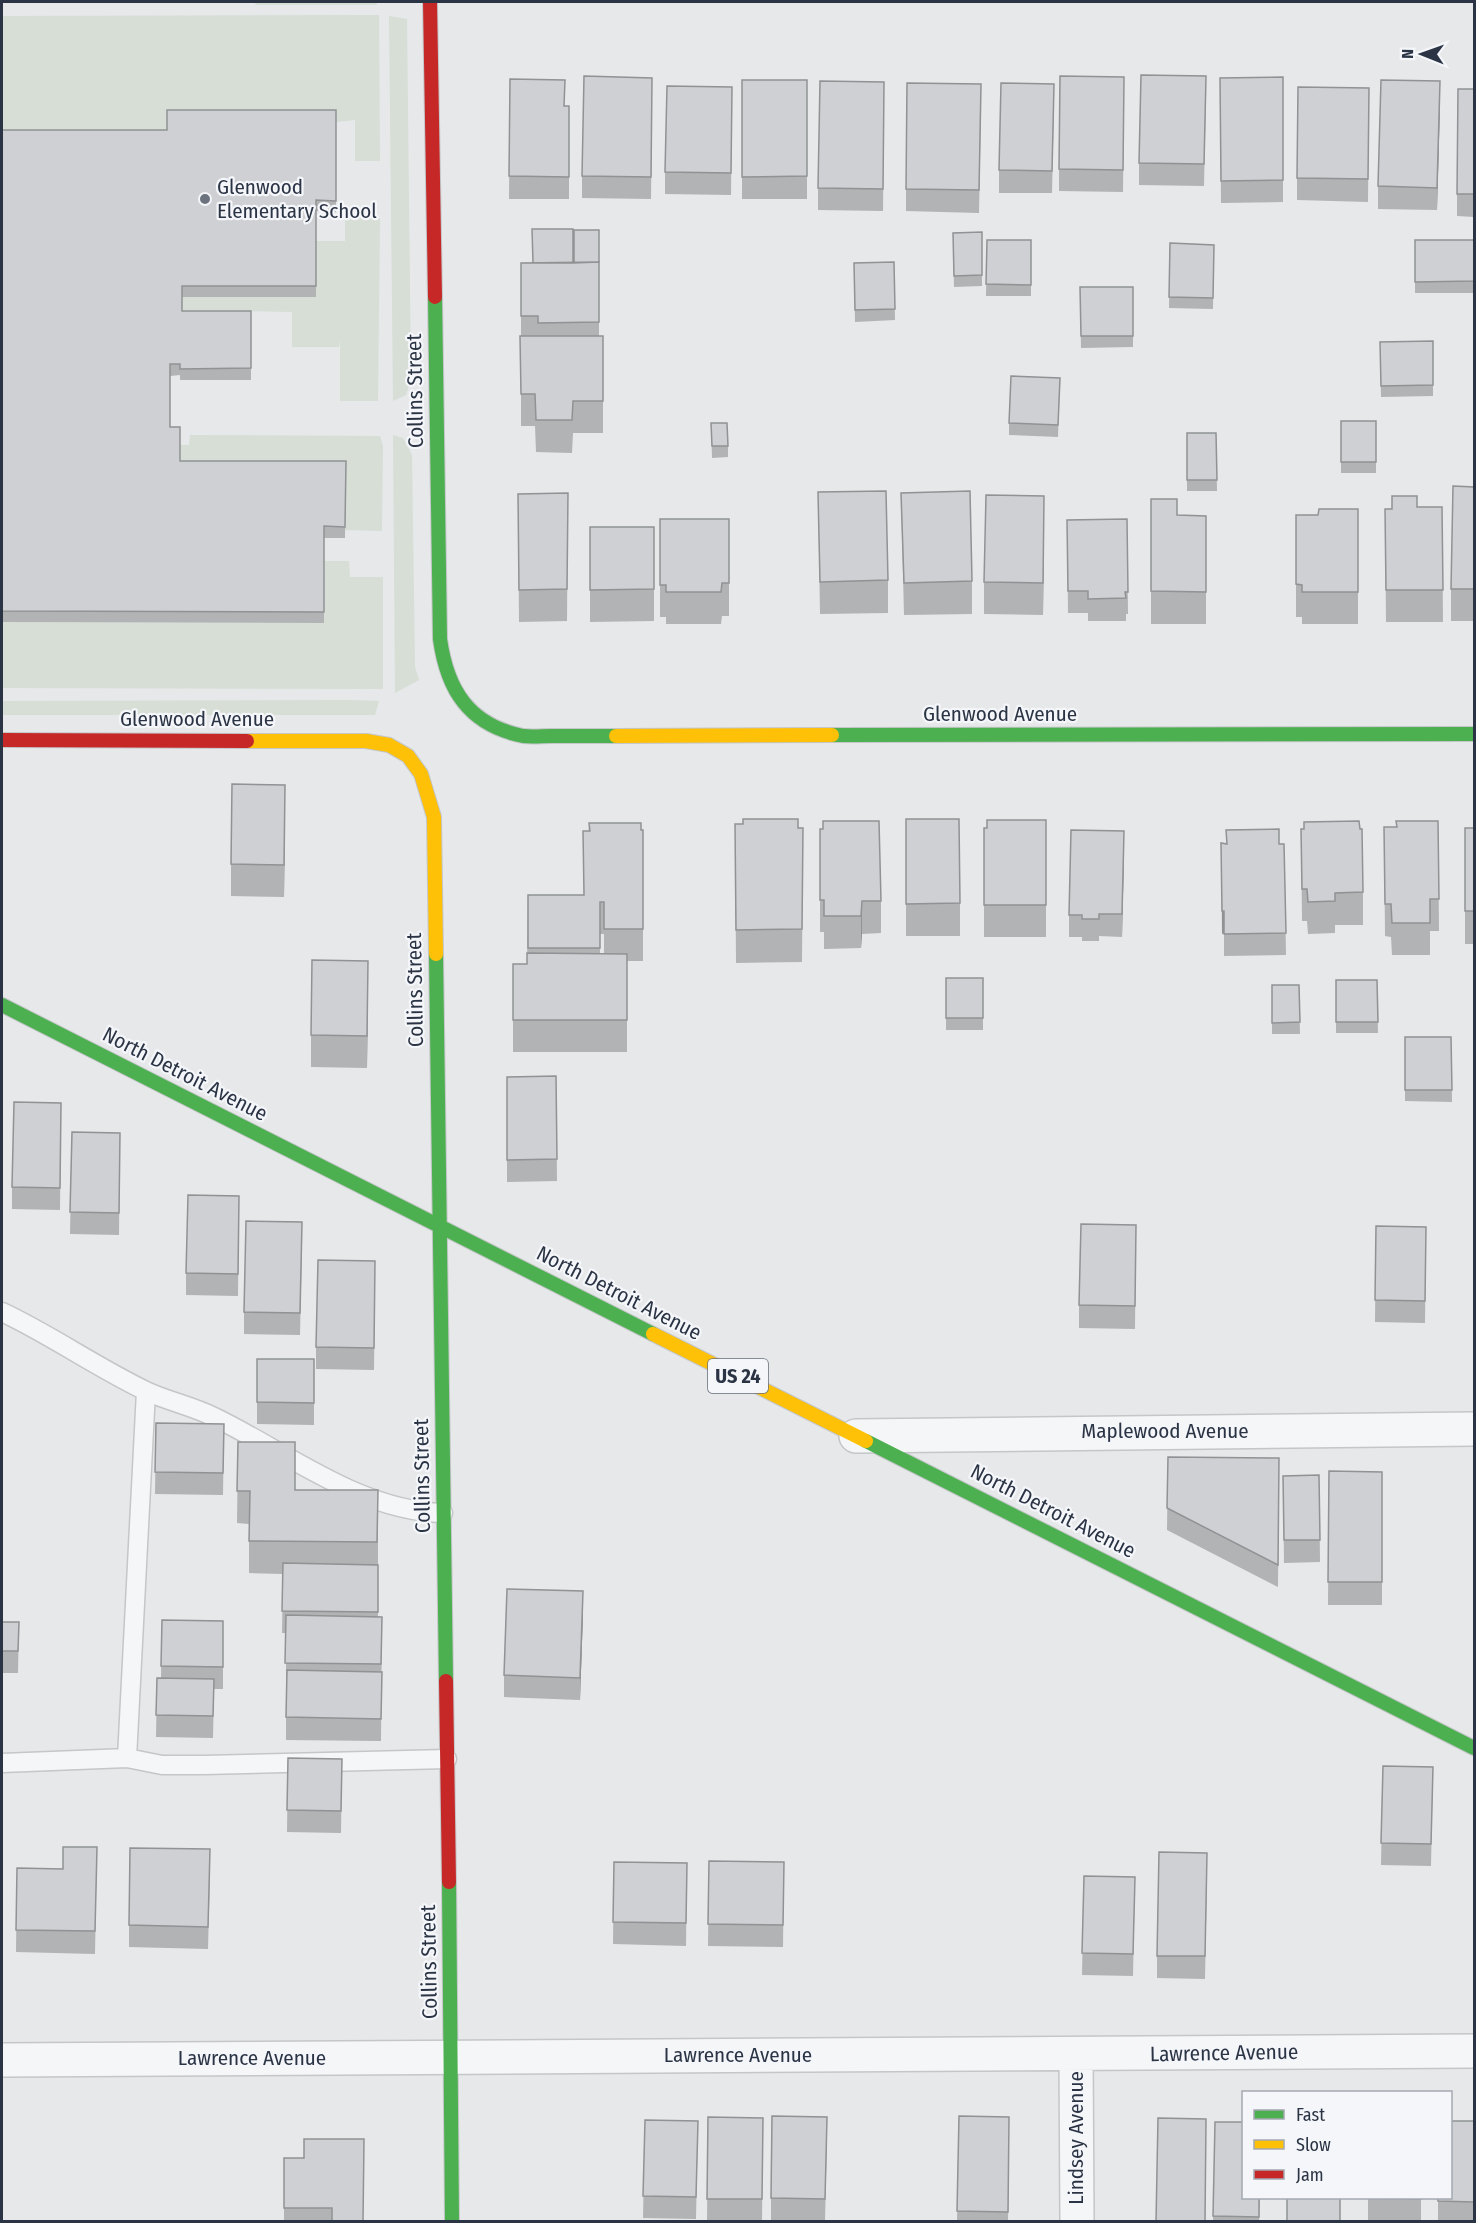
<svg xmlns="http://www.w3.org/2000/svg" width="1476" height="2223" font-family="'Fira Sans Condensed',sans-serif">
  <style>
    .green { fill: #d6ded6 }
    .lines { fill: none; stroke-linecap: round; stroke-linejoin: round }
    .lane-casing { stroke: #c4c6c8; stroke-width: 21 }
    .street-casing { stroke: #c4c6c8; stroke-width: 36 }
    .fast-casing { stroke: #c4c6c8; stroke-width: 16 }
    .slow-casing { stroke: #c4c6c8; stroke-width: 16 }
    .jam-casing { stroke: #c4c6c8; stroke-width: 16 }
    .lane { stroke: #f5f6f7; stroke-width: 18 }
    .street { stroke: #f5f6f7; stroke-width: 33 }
    .fast { stroke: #4caf50; stroke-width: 14 }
    .slow { stroke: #ffc107; stroke-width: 14 }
    .jam { stroke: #c62828; stroke-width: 14 }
    .wall { fill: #b1b3b5; fill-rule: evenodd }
    .shaded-wall { fill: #909294 }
    .building { fill: #ced0d3; stroke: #909294; stroke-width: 1.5 }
    .poi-dot { fill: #6c737f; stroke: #f4f6f9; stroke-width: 2 }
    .labels { text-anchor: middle; stroke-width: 4.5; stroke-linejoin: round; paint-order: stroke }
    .shield { fill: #f4f6f9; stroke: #676e7b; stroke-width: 1.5 }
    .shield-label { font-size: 20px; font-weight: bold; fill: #2b3445 }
    .poi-label { font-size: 21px; fill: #2b3445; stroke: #f4f6f9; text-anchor: start }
    .street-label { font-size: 21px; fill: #2b3445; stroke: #f4f6f9 }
  </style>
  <rect width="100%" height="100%" fill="#e6e8ea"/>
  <!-- green -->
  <path class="green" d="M255,2H376L377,5H256Z
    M379,15L380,161H355V120L167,141H2V16Z
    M389,16L407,19L411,379L406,395L393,401Z
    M345,218H380L378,401H340V340L339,347H292V312L239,311L182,322V297H316V241H345Z
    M190,435L380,436L383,446L382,531L345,530V472H181L180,445H189Z
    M393,435L403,438L412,455L415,667L419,680L395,693Z
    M325,561H349L350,577H383V689L2,688V622L324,623Z
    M2,701L350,700L379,701L375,715H2Z"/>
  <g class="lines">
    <defs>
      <path id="lane" d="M2,1312C51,1335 96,1367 146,1391C167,1401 192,1406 214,1417C287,1452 359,1511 443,1513
        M127,1758L146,1391
        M2,1763L127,1758L162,1765H204L447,1759"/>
      <path id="street" d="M856,1436L1474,1429
        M1076,2054L1077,2222
        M2,2060L1474,2051"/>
      <path id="fast" d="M435,297L440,639C447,690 469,725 523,736C532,737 542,736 551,736C573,736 594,736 616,736
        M832,735L1474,734
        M436,954L446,1681
        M2,1005L653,1334
        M866,1441L1474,1748
        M449,1882L452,2222"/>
      <path id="slow" d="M616,736L832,735
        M247,741H366L389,745L408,756L421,774L434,817L436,954
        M653,1334L866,1441"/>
      <path id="jam" d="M430,2L435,297
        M2,740L247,741
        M446,1681L449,1882"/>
    </defs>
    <!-- lane casing -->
    <use href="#lane" class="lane-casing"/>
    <!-- street casing -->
    <use href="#street" class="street-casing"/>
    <!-- fast casing -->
    <use href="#fast" class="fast-casing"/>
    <!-- slow casing -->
    <use href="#slow" class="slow-casing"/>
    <!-- jam casing -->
    <use href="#jam" class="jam-casing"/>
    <!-- lane -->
    <use href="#lane" class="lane"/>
    <!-- street -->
    <use href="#street" class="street"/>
    <!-- fast -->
    <use href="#fast" class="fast"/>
    <!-- slow -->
    <use href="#slow" class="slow"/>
    <!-- jam -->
    <use href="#jam" class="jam"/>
  </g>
  <!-- wall -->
  <path class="wall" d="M1283,77V202L1221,203L1220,78Z
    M510,79L565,106H569V199H509Z
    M742,80H807V199H742Z
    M732,87L731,195L665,194V172Z
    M1369,88L1368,202L1297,200V178Z
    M1474,89V217L1457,216V194Z
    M1206,98L1204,186L1139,185V163Z
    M652,100L651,199L582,198V176Z
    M1124,100L1123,192L1059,191V169Z
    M884,104L883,211L818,210V188Z
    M1440,104L1437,210L1378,209V186Z
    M981,106L979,213L906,211V189Z
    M1054,106L1052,193H999V170Z
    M336,110V212L316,211V297H182V311H251V380H180V375L170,376V427L180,461H346L345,538H324V623L2,622V130H167Z
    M599,230V336H603V433H573L572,453L536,452L535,426H521V263H574Z
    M982,232V286L954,287L953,233Z
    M987,240H1031V296H986Z
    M1415,240H1474V293H1415Z
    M1170,243L1214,245L1213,309L1169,308Z
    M894,262L895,320L855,322L854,263Z
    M1080,287H1133V347L1081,348Z
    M1433,341V396L1381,397L1380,342Z
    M1060,378L1058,437L1009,435V423Z
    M1341,421H1376V473H1341Z
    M711,423L728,446V457L712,458Z
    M1187,433H1216L1217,491H1187Z
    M1474,487V621H1451V589Z
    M818,492L888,580V613L820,614Z
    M568,493L567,621L519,622L518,494Z
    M901,493L972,581V614L904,615Z
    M1151,499L1177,515L1206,516V624H1151Z
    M1417,507H1442L1443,622H1386L1385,509Z
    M1358,509V624H1302V617H1296V515H1318Z
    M660,519H729V616H722L721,624H666V617H660Z
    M1127,519L1128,614H1126V621H1088V613H1068L1067,520Z
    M590,527H654V621L590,622Z
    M1044,528L1043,615L984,614V582Z
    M285,817L284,897L231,896V864Z
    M906,819L960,903V936H906Z
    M1046,820V937H984V828Z
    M1396,821H1438L1439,931H1430V955H1392L1391,937L1385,936L1384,827H1396Z
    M589,823L643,830V961H627V1052H513V964H527L528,895H584ZM600,934H604V954H600Z
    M735,824L803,828L802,962L736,963Z
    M1465,828H1474V944H1465Z
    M820,829L881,901V933L862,934L861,948L824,949V932H820Z
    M1301,829L1363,892V925H1335V933L1308,934L1307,921H1302Z
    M1226,830L1279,844H1284L1286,955L1224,956V933L1222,934L1221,843L1226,844Z
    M1124,853L1122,937L1099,936V941H1082V937H1069V915Z
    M946,978H983V1030H946Z
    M1336,980H1377L1378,1033H1336Z
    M1272,985H1299L1300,1034H1272Z
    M368,993L367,1068L311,1067V1035Z
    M1405,1037H1451L1452,1102L1405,1101Z
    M556,1076L557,1181L507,1182V1077Z
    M61,1103L60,1210L12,1209V1187Z
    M72,1132L120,1133L119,1235L70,1234Z
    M239,1196L238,1296L186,1295V1273Z
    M1136,1225L1135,1329L1079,1328V1305Z
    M1376,1226L1426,1227L1425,1323L1375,1322Z
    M302,1244L300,1335L244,1334V1312Z
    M375,1283L374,1370L316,1369V1347Z
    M257,1359H314V1425L257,1424Z
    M156,1423L224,1424L223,1495L155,1494Z
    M238,1442L295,1490L378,1523V1617H382L381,1741L286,1740V1633H282L283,1574L249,1573V1524L237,1523Z
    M1168,1457L1279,1458L1278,1587L1167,1530Z
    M1329,1471L1382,1472V1605H1328Z
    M1319,1475L1320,1562L1284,1563L1283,1476Z
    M583,1613L580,1700L504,1697V1675Z
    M162,1620L223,1621V1689H214L213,1738L156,1737L157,1678H161Z
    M2,1622H19L18,1673H2Z
    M288,1758L342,1759L341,1833L287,1832Z
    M1383,1766L1433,1767L1431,1866L1381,1865Z
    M97,1847L95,1954L16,1952L17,1868L63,1869Z
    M709,1861L784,1862L783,1947L708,1946Z
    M614,1862L687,1863L686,1946L613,1944Z
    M210,1871L208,1949L129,1947V1925Z
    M1207,1875L1205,1979L1157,1978V1956Z
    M1084,1876L1135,1877L1133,1976L1082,1975Z
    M959,2116L1009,2139L1008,2222H957Z
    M708,2117L763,2118L762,2221H707Z
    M645,2120L698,2121L696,2219L643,2218Z
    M1474,2121V2222H1438V2198Z
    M1215,2122L1260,2198L1259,2222H1213Z
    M827,2139L825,2221L771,2220V2198Z
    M284,2158L364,2222H284Z
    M1368,2198H1421V2221L1368,2220Z"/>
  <!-- shaded-wall -->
  <path class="shaded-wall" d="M1440,81V104L1437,210V188Z
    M1044,496V528L1043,615V583Z
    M285,785V817L284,897V865Z
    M1124,831V853L1122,937V914Z
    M862,901V934L861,948V916Z
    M1222,911H1224V933L1222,934Z
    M368,961V993L367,1068V1036Z
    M583,1591V1613L580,1700V1678Z"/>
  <!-- building -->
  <path class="building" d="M1141,75L1206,76L1204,164L1139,163Z
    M584,76L652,78L651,177L582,176Z
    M1060,76L1124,77L1123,170L1059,169Z
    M1283,77V180L1221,181L1220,78Z
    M510,79L565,80L564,106H569V177L509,176Z
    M742,80H807V176L742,177Z
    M1381,80L1440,81L1437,188L1378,186Z
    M820,81L884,82L883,189L818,188Z
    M907,83L981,84L979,190L906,189Z
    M1001,83L1054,84L1052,171L999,170Z
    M667,86L732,87L731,173L665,172Z
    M1298,87L1369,88L1368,179L1297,178Z
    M1458,89H1474V194H1457Z
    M167,110H336V201L316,200V286H182V311H251V368L180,369V364H170V427H180V461H346L345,527L324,526V612L2,611V130H167Z
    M532,229H573V263H533Z
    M574,230H599V269V262L574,263Z
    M982,232V275L954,276L953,233Z
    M987,240H1031V285L986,284Z
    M1415,240H1474V281L1415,282Z
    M1170,243L1214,245L1213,298L1169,297Z
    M599,262V322L538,323V316H521V263Z
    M894,262L895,309L855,310L854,263Z
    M1080,287H1133V336H1081Z
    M520,336H603V401H573L572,420H536L535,394H521Z
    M1433,341V385L1381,386L1380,342Z
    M1011,376L1060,378L1058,425L1009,423Z
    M1341,421H1376V462H1341Z
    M711,423H727L728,446H712Z
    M1187,433H1216L1217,480H1187Z
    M1453,486L1474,487V589H1451Z
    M886,491L888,580L820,582L818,492Z
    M970,491L972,581L904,583L901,493Z
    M568,493L567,589L519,590L518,494Z
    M986,495L1044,496L1043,583L984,582Z
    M1392,496H1417V507H1442L1443,590H1386L1385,509H1392Z
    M1151,499H1177V515L1206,516V592L1151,591Z
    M1319,509H1358V592H1302V585L1296,584V515H1318Z
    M660,519H729V583H722L721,592H666V585H660Z
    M1127,519L1128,592H1125L1126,598L1088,599V591H1068L1067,520Z
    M590,527H654V589L590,590Z
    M232,784L285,785L284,865L231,864Z
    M743,819H798V828H803L802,929L736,930L735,824H743Z
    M906,819H959L960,903L906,904Z
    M987,820H1046V905H984V828H987Z
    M823,821H879L881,901H862L861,916H824V900H820V829H823Z
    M1359,821L1360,829H1362L1363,892L1335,893V901L1308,902L1307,889H1302L1301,829H1304V822Z
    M1396,821H1438L1439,899H1430V923H1392L1391,904H1385L1384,827H1397Z
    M589,823H641V830H643V929H604V902H600V948H528V895H584L583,831H590Z
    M1465,828H1474V911H1465Z
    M1279,829V844H1284L1286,933L1224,934V911H1222L1221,843L1227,844L1226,830Z
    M1071,830L1124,831L1122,914H1099V919H1082V915H1069Z
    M527,953L627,954V1020H513V964H527Z
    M312,960L368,961L367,1036L311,1035Z
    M946,978H983V1018H946Z
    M1336,980H1377L1378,1022H1336Z
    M1272,985H1299L1300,1022L1272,1023Z
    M1405,1037H1451L1452,1090H1405Z
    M556,1076L557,1159L507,1160V1077Z
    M14,1102L61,1103L60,1188L12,1187Z
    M72,1132L120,1133L119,1213L70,1212Z
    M188,1195L239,1196L238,1274L186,1273Z
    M246,1221L302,1222L300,1313L244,1312Z
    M1081,1224L1136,1225L1135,1306L1079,1305Z
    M1376,1226L1426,1227L1425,1301L1375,1300Z
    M318,1260L375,1261L374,1348L316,1347Z
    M257,1359H314V1403L257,1402Z
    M156,1423L224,1424L223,1473L155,1472Z
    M238,1442H295V1490H378L377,1542L249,1541L250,1491H237Z
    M1168,1457L1279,1458L1278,1565L1167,1508Z
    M1329,1471L1382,1472V1582H1328Z
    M1319,1475L1320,1540H1284L1283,1476Z
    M283,1563L378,1565V1612L282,1611Z
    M507,1589L583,1591L580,1678L504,1675Z
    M286,1615L382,1617L381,1664L285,1663Z
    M162,1620L223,1621V1667L161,1666Z
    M2,1622H19L18,1651H2Z
    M287,1670L382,1672L381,1719L286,1717Z
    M157,1678L214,1679L213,1716L156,1715Z
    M288,1758L342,1759L341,1811L287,1810Z
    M1383,1766L1433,1767L1431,1844L1381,1843Z
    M63,1847H97L95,1931L16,1930L17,1868L63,1869Z
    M130,1848L210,1849L208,1927L129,1925Z
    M1159,1852L1207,1853L1205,1956H1157Z
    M709,1861L784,1862L783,1925L708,1924Z
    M614,1862L687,1863L686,1923L613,1922Z
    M1084,1876L1135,1877L1133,1954L1082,1953Z
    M772,2116L827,2117L825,2199L771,2198Z
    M959,2116L1009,2117L1008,2212L957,2211Z
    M708,2117L763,2118L762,2199H707Z
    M1158,2118L1206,2119L1205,2222H1156Z
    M645,2120L698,2121L696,2197L643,2196Z
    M1450,2121H1474V2202L1438,2201V2198H1450Z
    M1215,2122H1244V2198H1259V2217L1213,2216Z
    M304,2139H364L363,2222H332V2208H284V2158H304Z
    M1287,2198H1340V2222H1287Z
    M1368,2198H1421V2199Z"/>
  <!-- markers -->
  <circle class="poi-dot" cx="205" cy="199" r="6"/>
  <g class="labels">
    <!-- shield labels -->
    <rect class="shield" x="708" y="1359" width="60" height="34" rx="4.5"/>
    <g class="shield-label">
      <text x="738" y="1383">US 24</text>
    </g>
    <!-- poi labels -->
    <g class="poi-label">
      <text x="217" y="194">Glenwood<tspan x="217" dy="24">Elementary School</tspan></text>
    </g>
    <!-- street labels -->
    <g class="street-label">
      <text transform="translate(415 391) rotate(-91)" y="7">Collins Street</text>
      <text x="1000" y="721">Glenwood Avenue</text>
      <text x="197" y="726">Glenwood Avenue</text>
      <text transform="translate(415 990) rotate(-91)" y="7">Collins Street</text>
      <text transform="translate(185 1074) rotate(27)" y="7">North Detroit Avenue</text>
      <text transform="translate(619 1293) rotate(27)" y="7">North Detroit Avenue</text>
      <text x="1165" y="1438">Maplewood Avenue</text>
      <text transform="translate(422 1476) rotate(-91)" y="7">Collins Street</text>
      <text transform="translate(1053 1511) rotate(27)" y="7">North Detroit Avenue</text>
      <text transform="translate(429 1962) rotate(-91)" y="7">Collins Street</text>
      <text transform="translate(1224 2053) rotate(-1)" y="7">Lawrence Avenue</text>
      <text x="738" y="2062">Lawrence Avenue</text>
      <text x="252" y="2065">Lawrence Avenue</text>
      <text transform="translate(1076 2138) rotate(-90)" y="7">Lindsey Avenue</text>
    </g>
  </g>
  <!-- border -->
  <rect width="1476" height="2223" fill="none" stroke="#2b3445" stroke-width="6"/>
  <!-- legend -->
  <rect x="1242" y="2091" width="210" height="108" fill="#f4f6f9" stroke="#a4a8b1" stroke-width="1.5"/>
  <rect x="1254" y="2110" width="30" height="9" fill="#4caf50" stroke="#a4a8b1" stroke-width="1.5"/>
  <text x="1296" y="2121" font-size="18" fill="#2b3445">Fast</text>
  <rect x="1254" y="2140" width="30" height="9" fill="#ffc107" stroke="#a4a8b1" stroke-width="1.5"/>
  <text x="1296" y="2151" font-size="18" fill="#2b3445">Slow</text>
  <rect x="1254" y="2170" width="30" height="9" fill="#c62828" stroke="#a4a8b1" stroke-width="1.5"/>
  <text x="1296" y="2181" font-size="18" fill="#2b3445">Jam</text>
  <!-- north arrow -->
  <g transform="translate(1422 54) rotate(271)" stroke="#f4f6f9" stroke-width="4.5" paint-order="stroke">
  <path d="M0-4.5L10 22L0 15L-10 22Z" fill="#2b3445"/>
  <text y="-9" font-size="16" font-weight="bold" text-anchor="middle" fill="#2b3445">N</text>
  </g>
</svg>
